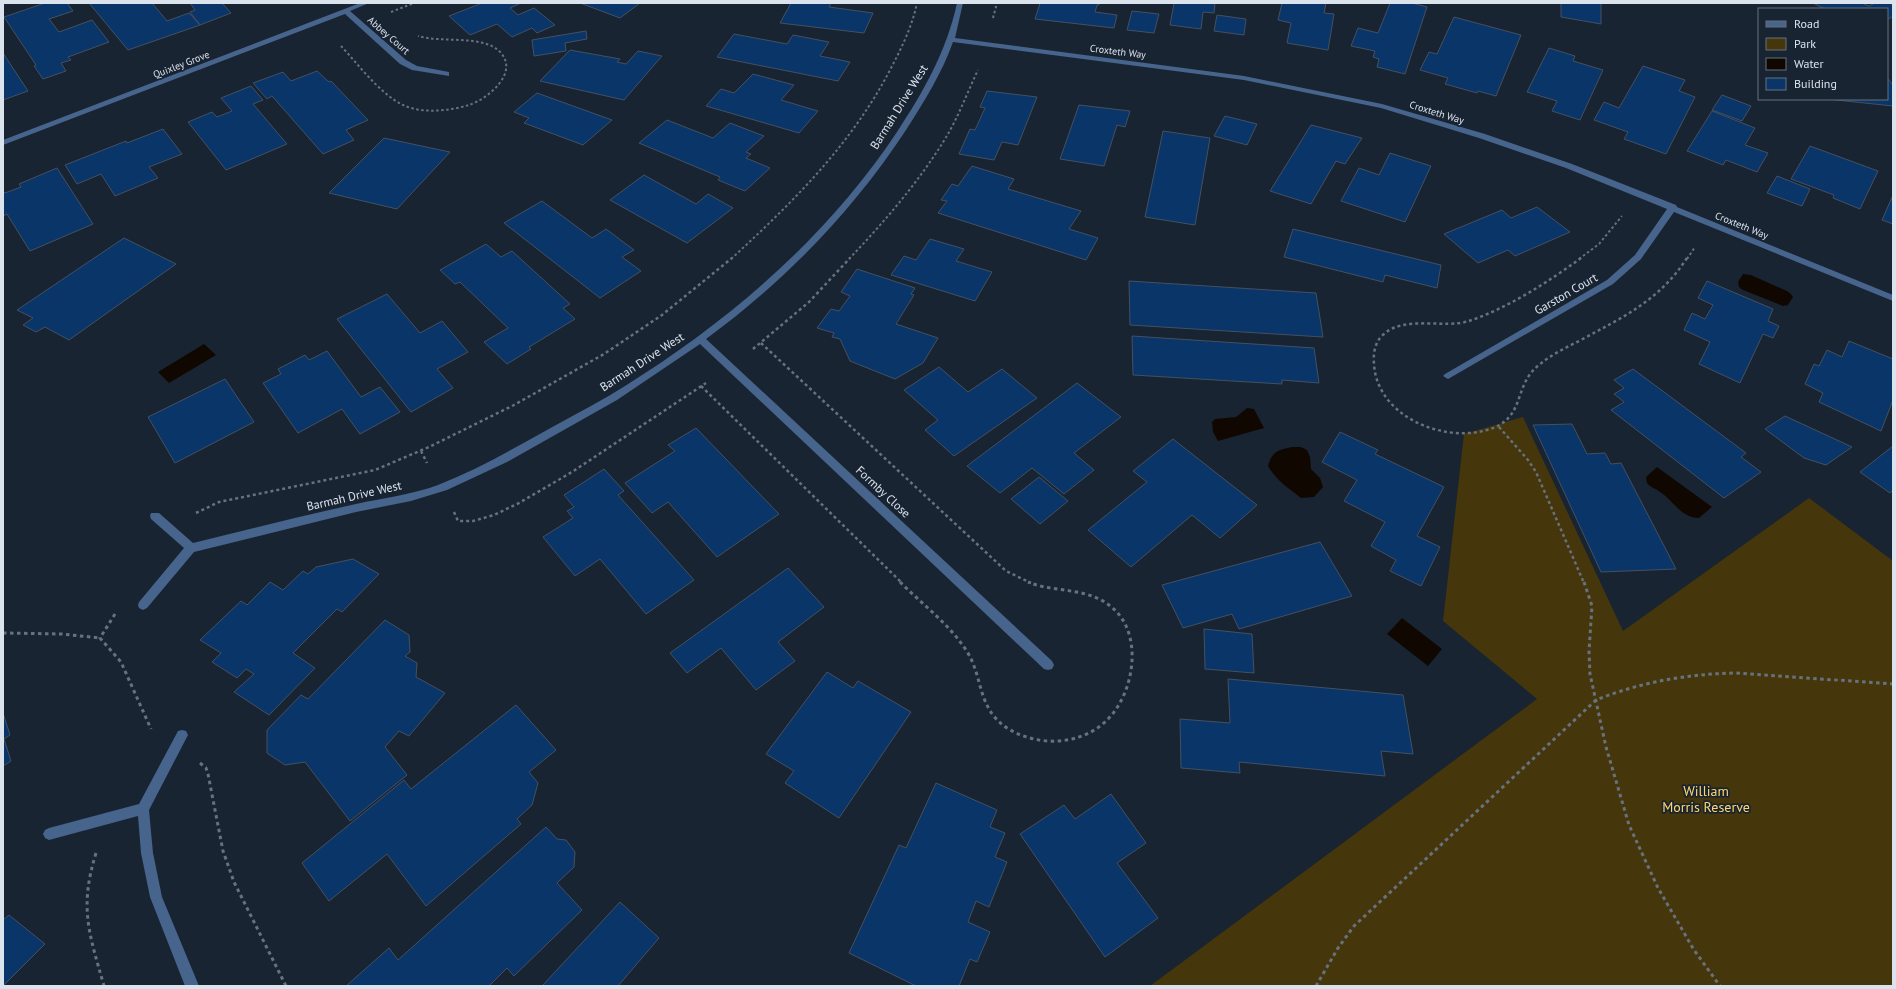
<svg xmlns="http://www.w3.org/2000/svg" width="1896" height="989" font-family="'PT Sans',sans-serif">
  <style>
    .green { fill: #45360b }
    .water { fill: #100800 }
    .building { fill: #0a3569; stroke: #445061 }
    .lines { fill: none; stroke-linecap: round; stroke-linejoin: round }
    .path-far2 { stroke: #68727e; stroke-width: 2; stroke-dasharray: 2.5 2.5; stroke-linecap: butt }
    .path-far1 { stroke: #68727e; stroke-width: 2.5; stroke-dasharray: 3 3; stroke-linecap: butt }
    .path { stroke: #68727e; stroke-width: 3; stroke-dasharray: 3.5 3.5; stroke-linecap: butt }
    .minor { fill: #47648c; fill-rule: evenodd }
    .labels { text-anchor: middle; stroke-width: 3.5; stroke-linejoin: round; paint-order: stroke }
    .far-street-label { font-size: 10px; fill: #dbe3ed; stroke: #192432 }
    .street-label { font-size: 12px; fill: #dbe3ed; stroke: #192432 }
    .near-park-label { font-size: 14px; fill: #fdd76e; stroke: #192432 }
  </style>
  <rect width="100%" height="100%" fill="#192432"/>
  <!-- green -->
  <path class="green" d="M1523,417L1623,631L1809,498L1893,561V986H1150L1537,699L1443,621L1464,434Z"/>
  <!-- water -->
  <path class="water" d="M1743,274L1751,275L1787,291L1791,294L1793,297L1788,305L1783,306L1743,290L1739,287L1738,282Z
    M204,344L216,355L169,383L158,372Z
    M1247,408L1254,409L1264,428L1218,441L1213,432L1212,422L1215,419L1236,417Z
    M1292,447H1301L1307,450L1310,457L1311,469L1320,478L1323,487L1314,497L1301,498C1288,488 1276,480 1268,466C1272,451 1278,450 1292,447Z
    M1657,467L1712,507L1699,518C1681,518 1674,501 1660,492C1655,488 1651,488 1647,483L1646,477Z
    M1402,618L1442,649L1428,666L1387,634Z"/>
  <!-- building -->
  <path class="building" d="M45,3H67L73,11L49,19L59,32L92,20L109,42L68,57L71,60L61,63L66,71L43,79L34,66L36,65L4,17Z
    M89,3H152L167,21L189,13L200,25L128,50Z
    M190,3H222L231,13L200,25L190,12L195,10Z
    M482,3H521L510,8L518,15L534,8L555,25L537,33L532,28L512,37L497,24L470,35L449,16Z
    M580,3H640L620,18Z
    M791,3H831L829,7L873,13L864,33L780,23Z
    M1040,3H1099V5H1097L1095,12L1117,15L1114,28L1035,19Z
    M1174,3H1215L1214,13L1203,12L1201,29L1170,25Z
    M1282,3H1326L1324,13L1334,14L1328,50L1287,43L1291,23L1278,20Z
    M1390,3H1412L1427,7L1405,74L1377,67L1379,59L1373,57L1375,51L1351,46L1358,28L1378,33Z
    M1561,3H1601V24L1561,17Z
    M1813,3H1862L1869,6L1875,3H1890L1893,5V16L1887,20V9H1825Z
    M1132,11L1159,14L1154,33L1127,30Z
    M1217,15L1246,19L1244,35L1214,31Z
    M1454,17L1521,35L1496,96L1478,91L1477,93L1445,84L1448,78L1420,70L1429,52L1437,54Z
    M586,31L587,39L565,43L566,51L534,56L532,40Z
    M734,34L787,44L793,35L829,42L820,56L850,62L838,81L717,57Z
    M1549,48L1575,56L1573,61L1603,70L1580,120L1552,111L1557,101L1527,92Z
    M570,50L620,59L617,62L626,64L638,51L662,56L624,100L540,81Z
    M3,53L28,91L3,100Z
    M1643,66L1685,80L1679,91L1695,97L1666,154L1624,139L1628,132L1594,120L1604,102L1619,108Z
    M317,71L329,82L331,81L368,120L346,130L354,140L323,154L272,96L267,99L253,83L283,72L291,81Z
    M753,74L794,85L781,100L818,111L799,133L706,106L721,89L734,93Z
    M1887,78L1893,85V106L1827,99H1887Z
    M251,86L263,100L253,104L287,144L226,170L188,122L212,112L217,117L232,111L221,98Z
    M987,91L1037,97L1018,145L1002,142L994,160L959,154L970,129L975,130L985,108L980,107Z
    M537,93L612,120L583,145L524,123L529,118L514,112Z
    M1722,95L1751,106L1742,121L1712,110Z
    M1079,105L1130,111L1125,127L1117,125L1104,166L1060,159Z
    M1712,111L1755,128L1745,145L1768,153L1757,172L1726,160L1723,165L1687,151Z
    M1225,116L1257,124L1247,145L1214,136Z
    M667,120L713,138L730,123L764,136L746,152L751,154L746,158L770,168L745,191L718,180L720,177L639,143Z
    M1311,125L1362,138L1345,164L1336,161L1311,204L1270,191Z
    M163,129L182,154L149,167L158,178L115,196L101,174L77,184L65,165L126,141L127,143Z
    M1163,131L1210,138L1195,225L1145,217Z
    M384,138L450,152L397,209L329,193Z
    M1810,146L1878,171L1860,209L1833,198L1834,195L1791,179Z
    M1390,153L1431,166L1405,222L1341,201L1359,168L1379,175Z
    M972,166L1014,179L1008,189L1081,211L1069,229L1098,238L1086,260L938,213L947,201L941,200L952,184L958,186Z
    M57,168L93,224L30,251L7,214L3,216V191L5,193L21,187L19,184Z
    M644,175L696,204L708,194L733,208L687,243L610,200Z
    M1777,176L1810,189L1802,206L1767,193Z
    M1893,195V224L1882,220Z
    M542,201L592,238L606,229L634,250L622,257L641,271L600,298L504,223Z
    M1537,207L1570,232L1515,256L1508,250L1478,263L1444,234L1502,210L1511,218Z
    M1293,229L1441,265L1437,288L1385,275L1383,282L1284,257Z
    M124,238L176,264L69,340L45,327L36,332L23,325L33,318L17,310Z
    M930,239L964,249L956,261L992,272L975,301L891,275L904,256L916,260Z
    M486,244L501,257L512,251L570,304L563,308L575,319L529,347L531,349L507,364L484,342L508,328L460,282L455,284L440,270Z
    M857,269L915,288L911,294L914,295L896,324L938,338L923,363L895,379L850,361L840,339L832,337L834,333L817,328L831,309L839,311L850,296L841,292Z
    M1129,281L1316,293L1323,337L1130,325Z
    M1707,281L1773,309L1768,321L1779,326L1773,338L1763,334L1740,383L1699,364L1710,342L1684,330L1692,313L1705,319L1713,305L1698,298Z
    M387,294L420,333L442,321L468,352L437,369L453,388L411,412L337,319Z
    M1132,336L1314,348L1319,383L1282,380V384L1133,375Z
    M1849,341L1893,359V400L1881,431L1819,402L1823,393L1805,384L1814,364L1819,366L1827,350L1842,357Z
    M327,351L361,397L380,387L400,412L360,434L342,409L298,433L263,383L281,374L278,369L305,355L309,360Z
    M939,367L968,392L1002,369L1037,398L954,456L925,430L938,420L904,390Z
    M1633,369L1746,453L1741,457L1761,472L1724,498L1611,410L1624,402L1614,394L1624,388L1614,380Z
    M225,379L254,422L175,463L148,417Z
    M1077,383L1121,417L1074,453L1094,470L1064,494L1032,468L1000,493L967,466Z
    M1785,416L1852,447L1826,465L1804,458L1765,429Z
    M1572,424L1587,454L1605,453L1611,464L1621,463L1676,569L1601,572L1533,425Z
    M696,428L779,514L717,557L668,502L652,513L625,483L675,451L668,445Z
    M1340,432L1378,450L1375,454L1444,487L1417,536L1440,547L1421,586L1390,571L1396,560L1371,546L1385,522L1344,501L1357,480L1322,462Z
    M1173,439L1257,505L1220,538L1192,515L1131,567L1088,530L1147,482L1133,471Z
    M1893,446V490L1890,493L1860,472Z
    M604,469L624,491L618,495L694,580L646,614L600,559L575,576L543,537L573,518L567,511L574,507L564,495Z
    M1039,477L1068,501L1040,524L1011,499Z
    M1320,542L1352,596L1239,629L1232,614L1183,628L1162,585Z
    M353,559L379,574L342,612L337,609L293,653L315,668L269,715L234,692L254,674L246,669L237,678L212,662L221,653L200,640L241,601L247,605L270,582L283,590L303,571L308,574L316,567Z
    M788,568L824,607L778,642L795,661L756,690L721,648L687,673L670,653Z
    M385,620L409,635L410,652L405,656L417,663L416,677L445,693L409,736L399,731L385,747L407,775L350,821L305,762L285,765L267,753V730L301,695L308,699Z
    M1204,629L1252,634L1254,673L1205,669Z
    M827,672L853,688L858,681L911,712L839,818L785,783L794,771L766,754Z
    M1228,679L1403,695L1413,754L1381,751L1385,776L1239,762L1240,773L1181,768L1180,719L1230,723Z
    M516,705L556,750L529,772L538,783L532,805L517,819L521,824L426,906L387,854L329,901L302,863L404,780L411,789Z
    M3,713L10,735L4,739L11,761L3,766Z
    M936,783L997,810L990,827L1005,833L995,857L1007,862L989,907L976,901L968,922L990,932L977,962L970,959L959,986H916L849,953L899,845L906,848Z
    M1111,794L1146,843L1117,863L1158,918L1105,957L1020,834L1064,805L1075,819Z
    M546,827L557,839L566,840L575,852L574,867L557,883L582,910L514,976L507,968L489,986H346L389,948L398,960Z
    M620,902L659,938L618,986H542Z
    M9,915L45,944L3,986V920Z"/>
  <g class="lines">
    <!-- path-far2 -->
    <path class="path-far2" d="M391,12L414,3
      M993,18L997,3
      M341,46C358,64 380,94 403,105C422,114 449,111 469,105C488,99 522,71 498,50C480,35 441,43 418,36
      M731,259C792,203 851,145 890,70C901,49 912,27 917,3
      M849,259C884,222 918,183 945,139C958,118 967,93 978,70
      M1579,259L1599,244L1622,216
      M1687,259L1695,247"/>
    <!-- path-far1 -->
    <path class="path-far1" d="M1581,258C1548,282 1508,308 1469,321C1445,329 1405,315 1384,334C1375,341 1373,353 1374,364C1377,416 1442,443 1487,430C1527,419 1512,386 1539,365C1551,355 1565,348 1579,341C1623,317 1659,301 1687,258
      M761,343L1006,571L1031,583
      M753,349L809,302L850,258
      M701,386L902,583
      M1499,427L1528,460L1536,472L1584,583
      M421,451L427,463
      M454,512L458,521H473L494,515L519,503L572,472L706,383
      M196,513L219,502L375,470L429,447L514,405L604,354L662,315L732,258"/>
    <!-- path -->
    <path class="path" d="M900,582C922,604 949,624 966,650C984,677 976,707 1007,728C1037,747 1080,746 1106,721C1135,694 1145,631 1109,605C1085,587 1055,593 1028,582
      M1584,582L1592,606L1589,651L1590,674L1606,747L1629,825L1658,888L1694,950L1720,986
      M115,614L100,638L121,662L151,729
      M3,633L62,634L100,638
      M200,763L206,768L208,774L223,851L234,882L286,986
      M96,853C79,908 89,933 104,986
      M1316,986L1338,948L1354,926L1596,700C1641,682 1687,674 1736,673L1893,684"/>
    <!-- minor -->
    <path class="minor" d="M360,3H369L350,11L406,60L417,66L449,72V76L412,70L400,64L345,14L3,145V140Z
      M957,3H963L955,38L1244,76L1382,104L1485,134L1572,164L1676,205L1677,207L1893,295V301L1674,212L1641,259L1613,284L1448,379L1443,376L1445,374L1607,280L1635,255L1667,209L1566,168L1479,138L1381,108L1244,80L953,42C942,73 924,102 906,130C853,211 784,282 706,339L1052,661L1054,665L1052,669L1048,670L1044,669L700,344L617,400L507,462L447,490L411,501L356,512L194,552L147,608L143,610L139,608L138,605L139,602L184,548L151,519L150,516L151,513H159L193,543C247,530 301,516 356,504C383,498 411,495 438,485C479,469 518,446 556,425C579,412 603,400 625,386C731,320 828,236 897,132C924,91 947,50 957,3Z
      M182,730L186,731L188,735L149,810L153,853L162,897L199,986H185L150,897L141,853L138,816L49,840L45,838L43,834L45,830L49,828L139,804L178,731Z"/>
  </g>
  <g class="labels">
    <!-- far-street labels -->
    <g class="far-street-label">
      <text transform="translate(389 35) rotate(41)" y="4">Abbey Court</text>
      <text transform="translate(1118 51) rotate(7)" y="4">Croxteth Way</text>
      <text transform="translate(181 64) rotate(-21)" y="4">Quixley Grove</text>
      <text transform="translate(1437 112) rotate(17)" y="4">Croxteth Way</text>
      <text transform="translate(1742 225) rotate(22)" y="4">Croxteth Way</text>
    </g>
    <!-- street labels -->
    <g class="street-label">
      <text transform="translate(899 107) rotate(-58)" y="4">Barmah Drive West</text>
      <text transform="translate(1566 294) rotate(-30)" y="4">Garston Court</text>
      <text transform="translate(642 362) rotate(-33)" y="4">Barmah Drive West</text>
      <text transform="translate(883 492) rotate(43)" y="4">Formby Close</text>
      <text transform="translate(354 496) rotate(-13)" y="4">Barmah Drive West</text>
    </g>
    <!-- near-park labels -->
    <g class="near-park-label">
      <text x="1706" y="796">William<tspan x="1706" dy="16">Morris Reserve</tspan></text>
    </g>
  </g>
  <!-- border -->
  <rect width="1896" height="989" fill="none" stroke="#dbe3ed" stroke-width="8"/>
  <!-- legend -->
  <rect x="1758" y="8" width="130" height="92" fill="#192432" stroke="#67707d"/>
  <rect x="1766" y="21" width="20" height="6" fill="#47648c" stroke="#67707d"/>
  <text x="1794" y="28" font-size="12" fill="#dbe3ed">Road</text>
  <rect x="1766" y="38" width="20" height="12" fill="#45360b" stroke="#67707d"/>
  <text x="1794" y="48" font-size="12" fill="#dbe3ed">Park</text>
  <rect x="1766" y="58" width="20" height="12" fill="#100800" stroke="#67707d"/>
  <text x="1794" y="68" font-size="12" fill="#dbe3ed">Water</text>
  <rect x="1766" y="78" width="20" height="12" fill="#0a3569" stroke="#67707d"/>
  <text x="1794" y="88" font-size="12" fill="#dbe3ed">Building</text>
</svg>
